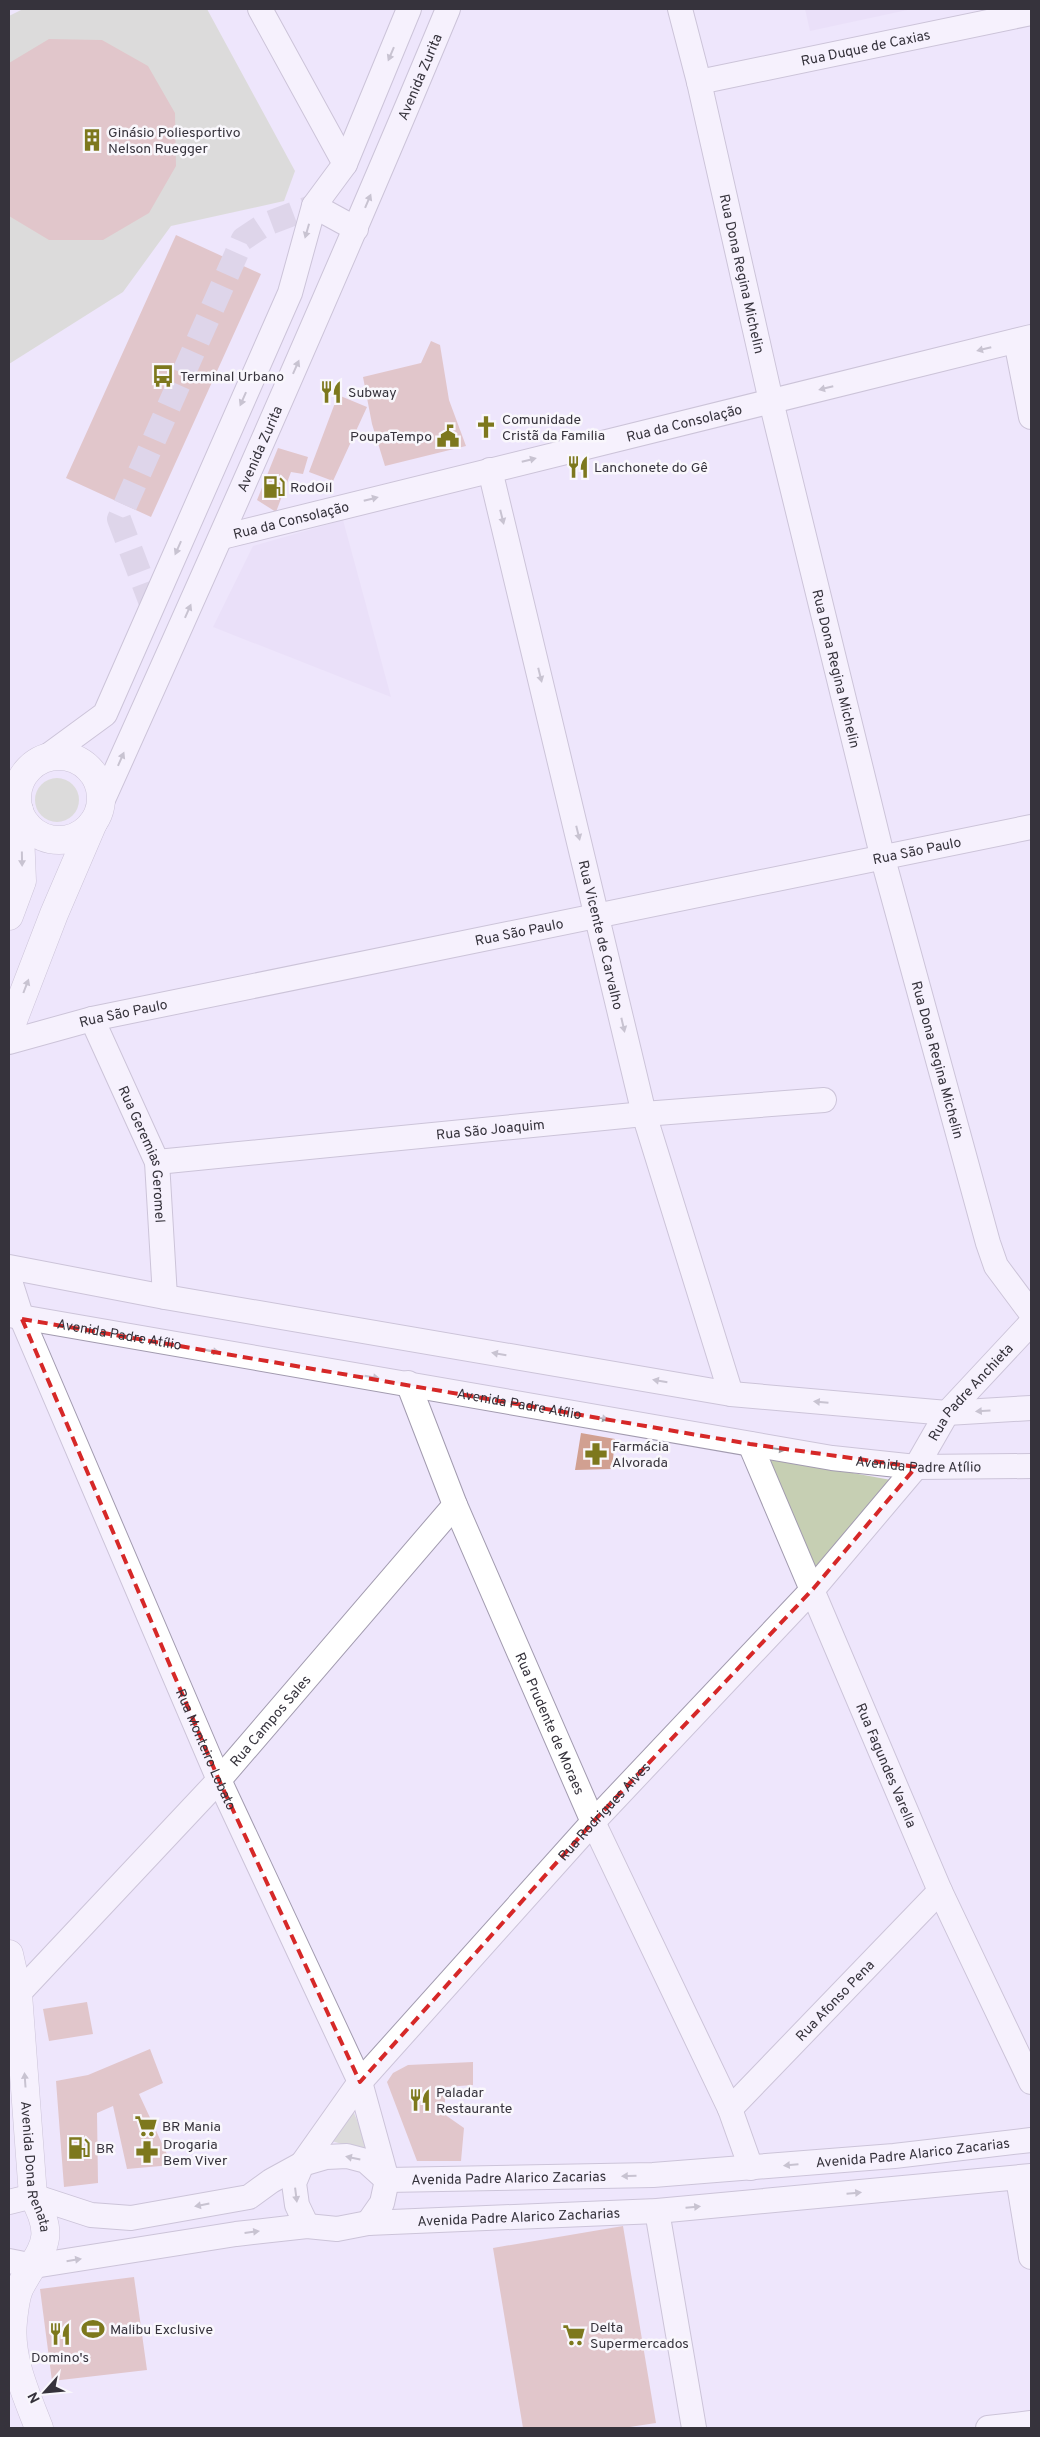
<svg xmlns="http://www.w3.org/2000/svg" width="1040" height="2437" font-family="Overpass,sans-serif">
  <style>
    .built { fill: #e4daf6 }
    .green { fill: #c6cfb3 }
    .building { fill: #d1a091 }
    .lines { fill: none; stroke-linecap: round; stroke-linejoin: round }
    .minor-tunnel { stroke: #c9c2d6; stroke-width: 24; stroke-dasharray: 24 12; stroke-linecap: butt }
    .minor-casing { stroke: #a29baf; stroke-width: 26 }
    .major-casing { stroke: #a29baf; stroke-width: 29 }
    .minor { stroke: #fff; stroke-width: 24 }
    .major { stroke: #fff; stroke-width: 28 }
    .oneway { fill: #9a999e }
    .marked { fill: none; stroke: #d62828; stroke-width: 4; stroke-dasharray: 10 6; stroke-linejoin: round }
    .labels { text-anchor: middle; stroke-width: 5; stroke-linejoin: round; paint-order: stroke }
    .street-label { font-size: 14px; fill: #36333c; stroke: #f9f7fc }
    .poi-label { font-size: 14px; fill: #36333c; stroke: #f9f7fc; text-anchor: start }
  </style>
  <rect width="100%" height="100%" fill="#eee6fc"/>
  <!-- built -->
  <path class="built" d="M805,9H912L810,31Z
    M343,520L391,697L213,627L253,546Z"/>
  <!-- green -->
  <path class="green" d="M23,9H207L295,171L284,201L171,226L123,292L9,364V16Z
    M35 800a22 22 0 1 1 44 0a22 22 0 1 1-44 0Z
    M765,1457L891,1480L813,1572Z
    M352,2108L370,2152L328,2140Z"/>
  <!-- building -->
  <path class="building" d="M49,39L102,40L148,66L175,113L176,166L149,213L103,240H49L9,216V63Z
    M176,235L261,274L151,517L66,478Z
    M431,341L440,345L449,400L466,446L385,466L372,424L363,377L421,363Z
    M338,395L367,407L333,481L309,472Z
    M278,448L308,457L303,474L291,472L276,512L257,500Z
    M581,1433L615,1439L612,1469L575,1470Z
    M87,2002L93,2034L49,2041L43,2009Z
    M150,2049L163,2083L139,2094L172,2165L127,2169L113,2106L97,2113L98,2183L64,2187L56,2081L88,2075Z
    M473,2062V2085L446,2087L444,2114L464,2128L461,2161H417L387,2082L393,2073L408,2065Z
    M623,2226L656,2423L623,2428H523L493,2248Z
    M134,2277L147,2370L52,2381L40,2289Z"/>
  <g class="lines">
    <!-- minor-tunnel -->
    <path class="minor-tunnel" d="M152,606L119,519L243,239L264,225L314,206"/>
    <defs>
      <g id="minor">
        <path d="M260,9L345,164"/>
        <path id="s1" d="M680,9L699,82L771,401L883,859L988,1243L996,1266L1031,1313"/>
        <path id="s2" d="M699,82L1031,13"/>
        <path d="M314,206L356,229"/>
        <path d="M1016,341L1031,417"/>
        <path id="s3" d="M490,470L644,1114L731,1394"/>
        <path id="s4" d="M222,537L1031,337"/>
        <path d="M45,758L105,714L290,293L314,206L345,164L409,9"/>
        <path id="s5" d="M101,804C220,540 337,276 448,9"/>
        <path id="s6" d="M92,1019L157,1162L165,1297"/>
        <path id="s7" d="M9,1042L92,1019L1031,827"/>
        <path id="s8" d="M157,1162L644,1114L824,1100"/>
        <path d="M9,1267L165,1297L731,1394L947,1413L1031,1408"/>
        <path id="s9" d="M9,1278L22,1319L219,1780L360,2082L387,2180L382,2203L368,2223"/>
        <path id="s10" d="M9,1315L832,1458L916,1467L1031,1466"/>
        <path id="s11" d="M408,1383L455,1505L593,1822L730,2109L751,2168"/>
        <path id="s12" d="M750,1444L940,1891L1031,2082"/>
        <path id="s13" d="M18,1994L219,1780L455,1505"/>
        <path id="s14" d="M730,2109L940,1891"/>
        <path d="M1018,2178L1031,2257"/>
        <path id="s15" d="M9,2202L33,2196L91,2215L131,2218L249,2197L271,2181L302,2164L326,2157L347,2156L366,2161L387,2180L653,2175L894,2156L1031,2140"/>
        <path d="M657,2211L694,2428"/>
        <path id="s16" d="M307,2226L297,2205L294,2183L302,2164L360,2082L593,1822L813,1589L916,1467L947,1413L1031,1323"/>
        <path id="s17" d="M9,2261L34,2266L236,2234L307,2226L337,2229L368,2223L657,2211L1031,2176"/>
        <path d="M988,2428L1031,2423"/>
      </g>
      <g id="major">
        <circle cx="59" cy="798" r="42"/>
        <path d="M9,916L22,881L19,810"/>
        <path d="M9,1031L54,914L93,823"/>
        <path id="s18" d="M9,1954L18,1994L33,2196C58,2241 41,2248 20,2287C16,2295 14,2311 13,2321C9,2358 26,2394 39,2428"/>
      </g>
    </defs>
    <!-- minor casing -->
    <use href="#minor" class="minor-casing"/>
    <!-- major casing -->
    <use href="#major" class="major-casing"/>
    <!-- minor -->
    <use href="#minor" class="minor"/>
    <!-- major -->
    <use href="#major" class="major"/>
  </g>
  <!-- one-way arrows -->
  <defs><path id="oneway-solid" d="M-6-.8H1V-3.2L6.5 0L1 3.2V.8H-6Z" transform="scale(1.25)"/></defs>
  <g class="oneway">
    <use href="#oneway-solid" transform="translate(391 54) rotate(113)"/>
    <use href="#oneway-solid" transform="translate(368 201) rotate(-67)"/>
    <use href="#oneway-solid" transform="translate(307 231) rotate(106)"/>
    <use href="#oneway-solid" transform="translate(984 349) rotate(166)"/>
    <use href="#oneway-solid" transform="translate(296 367) rotate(-66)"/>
    <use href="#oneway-solid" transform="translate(826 388) rotate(166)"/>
    <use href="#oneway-solid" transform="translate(243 399) rotate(114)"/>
    <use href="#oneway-solid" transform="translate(529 460) rotate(-14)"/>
    <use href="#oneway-solid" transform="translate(371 499) rotate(-14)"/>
    <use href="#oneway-solid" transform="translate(502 517) rotate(76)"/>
    <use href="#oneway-solid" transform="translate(178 548) rotate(114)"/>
    <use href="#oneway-solid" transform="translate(188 611) rotate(-66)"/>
    <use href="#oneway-solid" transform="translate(540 675) rotate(76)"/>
    <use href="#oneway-solid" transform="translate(121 759) rotate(-66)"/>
    <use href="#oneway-solid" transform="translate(578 833) rotate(76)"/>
    <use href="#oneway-solid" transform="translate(22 859) rotate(89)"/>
    <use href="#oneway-solid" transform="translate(26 986) rotate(-69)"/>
    <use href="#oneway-solid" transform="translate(623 1025) rotate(77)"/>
    <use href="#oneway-solid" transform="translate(212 1351) rotate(9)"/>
    <use href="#oneway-solid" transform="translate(499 1354) rotate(-170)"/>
    <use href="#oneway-solid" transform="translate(372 1377) rotate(9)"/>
    <use href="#oneway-solid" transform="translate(660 1381) rotate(-170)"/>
    <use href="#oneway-solid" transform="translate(821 1402) rotate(-175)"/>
    <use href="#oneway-solid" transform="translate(983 1411) rotate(176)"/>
    <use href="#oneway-solid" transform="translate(601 1418) rotate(10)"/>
    <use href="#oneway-solid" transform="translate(778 1449) rotate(9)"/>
    <use href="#oneway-solid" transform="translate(25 2080) rotate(-94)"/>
    <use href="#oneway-solid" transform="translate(353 2158) rotate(-168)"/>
    <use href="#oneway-solid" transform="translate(791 2165) rotate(175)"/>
    <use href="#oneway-solid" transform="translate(629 2176) rotate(179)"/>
    <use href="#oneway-solid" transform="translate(854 2193) rotate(-5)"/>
    <use href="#oneway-solid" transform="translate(296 2195) rotate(83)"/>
    <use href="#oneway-solid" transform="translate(202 2205) rotate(169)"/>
    <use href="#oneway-solid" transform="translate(693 2207) rotate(-5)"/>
    <use href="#oneway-solid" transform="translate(252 2232) rotate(-7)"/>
    <use href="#oneway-solid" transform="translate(74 2260) rotate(-9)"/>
  </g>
  <!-- marked area -->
  <path d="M0 0H1040V2437H0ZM22,1319L750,1444L916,1467L813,1589L593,1822L360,2082L219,1780Z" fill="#eee6fc" fill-opacity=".55" fill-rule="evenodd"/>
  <path class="marked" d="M22,1319L750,1444L916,1467L813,1589L593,1822L360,2082L219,1780Z"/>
  <!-- icons -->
  <defs>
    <symbol id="building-bare" viewBox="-9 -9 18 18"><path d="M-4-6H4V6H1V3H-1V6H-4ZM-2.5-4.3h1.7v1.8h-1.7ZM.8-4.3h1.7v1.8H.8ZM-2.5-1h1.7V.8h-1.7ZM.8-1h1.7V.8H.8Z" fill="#7d781d" stroke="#f9f7fc" stroke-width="2.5" paint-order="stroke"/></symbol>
    <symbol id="bus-bare" viewBox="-9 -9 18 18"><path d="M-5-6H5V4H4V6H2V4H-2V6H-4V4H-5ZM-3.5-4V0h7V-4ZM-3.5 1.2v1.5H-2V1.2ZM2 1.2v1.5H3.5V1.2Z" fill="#7d781d" stroke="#f9f7fc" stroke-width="2.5" paint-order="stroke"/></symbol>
    <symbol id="restaurant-bare" viewBox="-9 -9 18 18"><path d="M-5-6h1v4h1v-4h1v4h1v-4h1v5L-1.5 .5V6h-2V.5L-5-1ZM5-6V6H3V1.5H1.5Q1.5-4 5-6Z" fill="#7d781d" stroke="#f9f7fc" stroke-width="2.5" paint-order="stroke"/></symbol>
    <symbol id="church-bare" viewBox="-9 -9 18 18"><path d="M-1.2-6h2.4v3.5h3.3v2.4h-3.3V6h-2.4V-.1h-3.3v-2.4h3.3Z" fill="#7d781d" stroke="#f9f7fc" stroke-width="2.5" paint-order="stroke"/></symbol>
    <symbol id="civic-bare" viewBox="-9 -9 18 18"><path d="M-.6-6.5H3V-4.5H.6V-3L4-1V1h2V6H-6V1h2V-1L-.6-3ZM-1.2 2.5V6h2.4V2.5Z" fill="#7d781d" stroke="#f9f7fc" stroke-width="2.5" paint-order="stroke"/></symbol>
    <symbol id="fuel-bare" viewBox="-9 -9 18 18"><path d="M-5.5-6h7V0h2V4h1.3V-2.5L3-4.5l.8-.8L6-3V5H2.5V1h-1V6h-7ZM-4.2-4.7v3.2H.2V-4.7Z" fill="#7d781d" stroke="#f9f7fc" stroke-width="2.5" paint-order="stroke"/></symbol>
    <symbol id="pharmacy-bare" viewBox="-9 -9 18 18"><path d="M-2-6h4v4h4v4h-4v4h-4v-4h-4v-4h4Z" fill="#7d781d" stroke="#f9f7fc" stroke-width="2.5" paint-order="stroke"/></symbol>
    <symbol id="supermarket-bare" viewBox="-9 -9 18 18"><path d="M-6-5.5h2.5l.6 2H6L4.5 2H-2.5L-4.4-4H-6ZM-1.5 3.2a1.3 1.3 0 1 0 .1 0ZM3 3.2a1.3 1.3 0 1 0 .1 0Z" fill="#7d781d" stroke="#f9f7fc" stroke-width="2.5" paint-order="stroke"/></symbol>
    <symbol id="stadium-bare" viewBox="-9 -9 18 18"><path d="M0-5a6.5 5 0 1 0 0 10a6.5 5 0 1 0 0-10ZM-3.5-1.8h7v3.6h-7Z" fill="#7d781d" stroke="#f9f7fc" stroke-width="2.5" paint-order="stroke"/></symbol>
  </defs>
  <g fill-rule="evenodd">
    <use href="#building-bare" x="76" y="124" width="32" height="32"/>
    <use href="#bus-bare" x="147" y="360" width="32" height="32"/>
    <use href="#restaurant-bare" x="315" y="376" width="32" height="32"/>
    <use href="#church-bare" x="470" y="411" width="32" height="32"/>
    <use href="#civic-bare" x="432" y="420" width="32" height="32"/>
    <use href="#restaurant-bare" x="562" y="451" width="32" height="32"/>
    <use href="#fuel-bare" x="258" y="471" width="32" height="32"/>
    <use href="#pharmacy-bare" x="580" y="1438" width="32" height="32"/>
    <use href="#restaurant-bare" x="404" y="2084" width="32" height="32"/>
    <use href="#supermarket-bare" x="130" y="2110" width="32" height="32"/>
    <use href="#fuel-bare" x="63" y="2132" width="32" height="32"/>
    <use href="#pharmacy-bare" x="131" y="2136" width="32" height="32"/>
    <use href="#stadium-bare" x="77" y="2313" width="32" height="32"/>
    <use href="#restaurant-bare" x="44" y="2318" width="32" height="32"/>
    <use href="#supermarket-bare" x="558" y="2319" width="32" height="32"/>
  </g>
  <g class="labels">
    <!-- street labels -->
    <g class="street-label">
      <text dy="5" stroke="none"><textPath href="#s2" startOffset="170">Rua Duque de Caxias</textPath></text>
      <text dy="5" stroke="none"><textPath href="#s5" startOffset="794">Avenida Zurita</textPath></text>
      <text dy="5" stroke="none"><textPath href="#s1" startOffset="272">Rua Dona Regina Michelin</textPath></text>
      <text dy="5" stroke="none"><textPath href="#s4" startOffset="476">Rua da Consolação</textPath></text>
      <text dy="5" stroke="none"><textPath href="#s5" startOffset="389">Avenida Zurita</textPath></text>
      <text dy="5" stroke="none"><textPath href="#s4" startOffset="71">Rua da Consolação</textPath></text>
      <text dy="5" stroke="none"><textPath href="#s1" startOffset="678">Rua Dona Regina Michelin</textPath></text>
      <text dy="5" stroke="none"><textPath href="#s7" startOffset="928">Rua São Paulo</textPath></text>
      <text dy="5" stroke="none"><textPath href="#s7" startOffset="522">Rua São Paulo</textPath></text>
      <text dy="5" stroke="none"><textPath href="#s3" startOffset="478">Rua Vicente de Carvalho</textPath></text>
      <text dy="5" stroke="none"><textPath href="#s7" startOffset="118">Rua São Paulo</textPath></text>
      <text dy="5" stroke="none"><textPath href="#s1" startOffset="1082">Rua Dona Regina Michelin</textPath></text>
      <text dy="5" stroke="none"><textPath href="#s8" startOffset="335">Rua São Joaquim</textPath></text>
      <text dy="5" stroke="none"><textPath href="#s6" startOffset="146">Rua Geremias Geromel</textPath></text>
      <text dy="5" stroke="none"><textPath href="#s10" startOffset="112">Avenida Padre Atílio</textPath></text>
      <text dy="5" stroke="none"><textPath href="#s16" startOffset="1089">Rua Padre Anchieta</textPath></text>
      <text dy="5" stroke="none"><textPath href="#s10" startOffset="518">Avenida Padre Atílio</textPath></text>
      <text dy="5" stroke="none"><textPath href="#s10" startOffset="922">Avenida Padre Atílio</textPath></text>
      <text dy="5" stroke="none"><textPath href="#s13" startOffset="372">Rua Campos Sales</textPath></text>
      <text dy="5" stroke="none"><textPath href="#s11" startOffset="369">Rua Prudente de Moraes</textPath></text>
      <text dy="5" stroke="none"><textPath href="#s9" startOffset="511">Rua Monteiro Lobato</textPath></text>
      <text dy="5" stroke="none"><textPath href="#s12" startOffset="349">Rua Fagundes Varella</textPath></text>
      <text dy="5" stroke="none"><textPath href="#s16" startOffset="531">Rua Rodrigues Alves</textPath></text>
      <text dy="5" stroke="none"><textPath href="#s14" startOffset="151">Rua Afonso Pena</textPath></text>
      <text dy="5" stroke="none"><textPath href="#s15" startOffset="929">Avenida Padre Alarico Zacarias</textPath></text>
      <text dy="5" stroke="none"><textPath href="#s18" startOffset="215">Avenida Dona Renata</textPath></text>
      <text dy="5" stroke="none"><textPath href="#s15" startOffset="524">Avenida Padre Alarico Zacarias</textPath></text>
      <text dy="5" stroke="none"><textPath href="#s17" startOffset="514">Avenida Padre Alarico Zacharias</textPath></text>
    </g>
    <!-- poi labels -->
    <g class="poi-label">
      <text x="108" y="137">Ginásio Poliesportivo<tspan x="108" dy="16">Nelson Ruegger</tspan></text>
      <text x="180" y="381">Terminal Urbano</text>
      <text x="348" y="397">Subway</text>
      <text x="502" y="424">Comunidade<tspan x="502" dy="16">Cristã da Familia</tspan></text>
      <text x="432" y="441" text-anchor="end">PoupaTempo</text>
      <text x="594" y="472">Lanchonete do Gê</text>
      <text x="290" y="492">RodOil</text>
      <text x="612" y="1451">Farmácia<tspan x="612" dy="16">Alvorada</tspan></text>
      <text x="436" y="2097">Paladar<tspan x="436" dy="16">Restaurante</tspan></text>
      <text x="162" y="2131">BR Mania</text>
      <text x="163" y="2149">Drogaria<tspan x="163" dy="16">Bem Viver</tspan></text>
      <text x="96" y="2153">BR</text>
      <text x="590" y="2332">Delta<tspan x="590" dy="16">Supermercados</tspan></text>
      <text x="110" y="2334">Malibu Exclusive</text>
      <text x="60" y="2362" text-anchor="middle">Domino's</text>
    </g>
  </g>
  <!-- border -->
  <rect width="1040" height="2437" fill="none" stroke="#36333c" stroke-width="20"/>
  <!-- north arrow -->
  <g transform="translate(45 2392) rotate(243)" stroke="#f9f7fc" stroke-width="4" paint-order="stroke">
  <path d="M0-4L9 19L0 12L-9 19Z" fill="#36333c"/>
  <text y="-8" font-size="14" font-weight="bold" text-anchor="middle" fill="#36333c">N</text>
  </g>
</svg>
